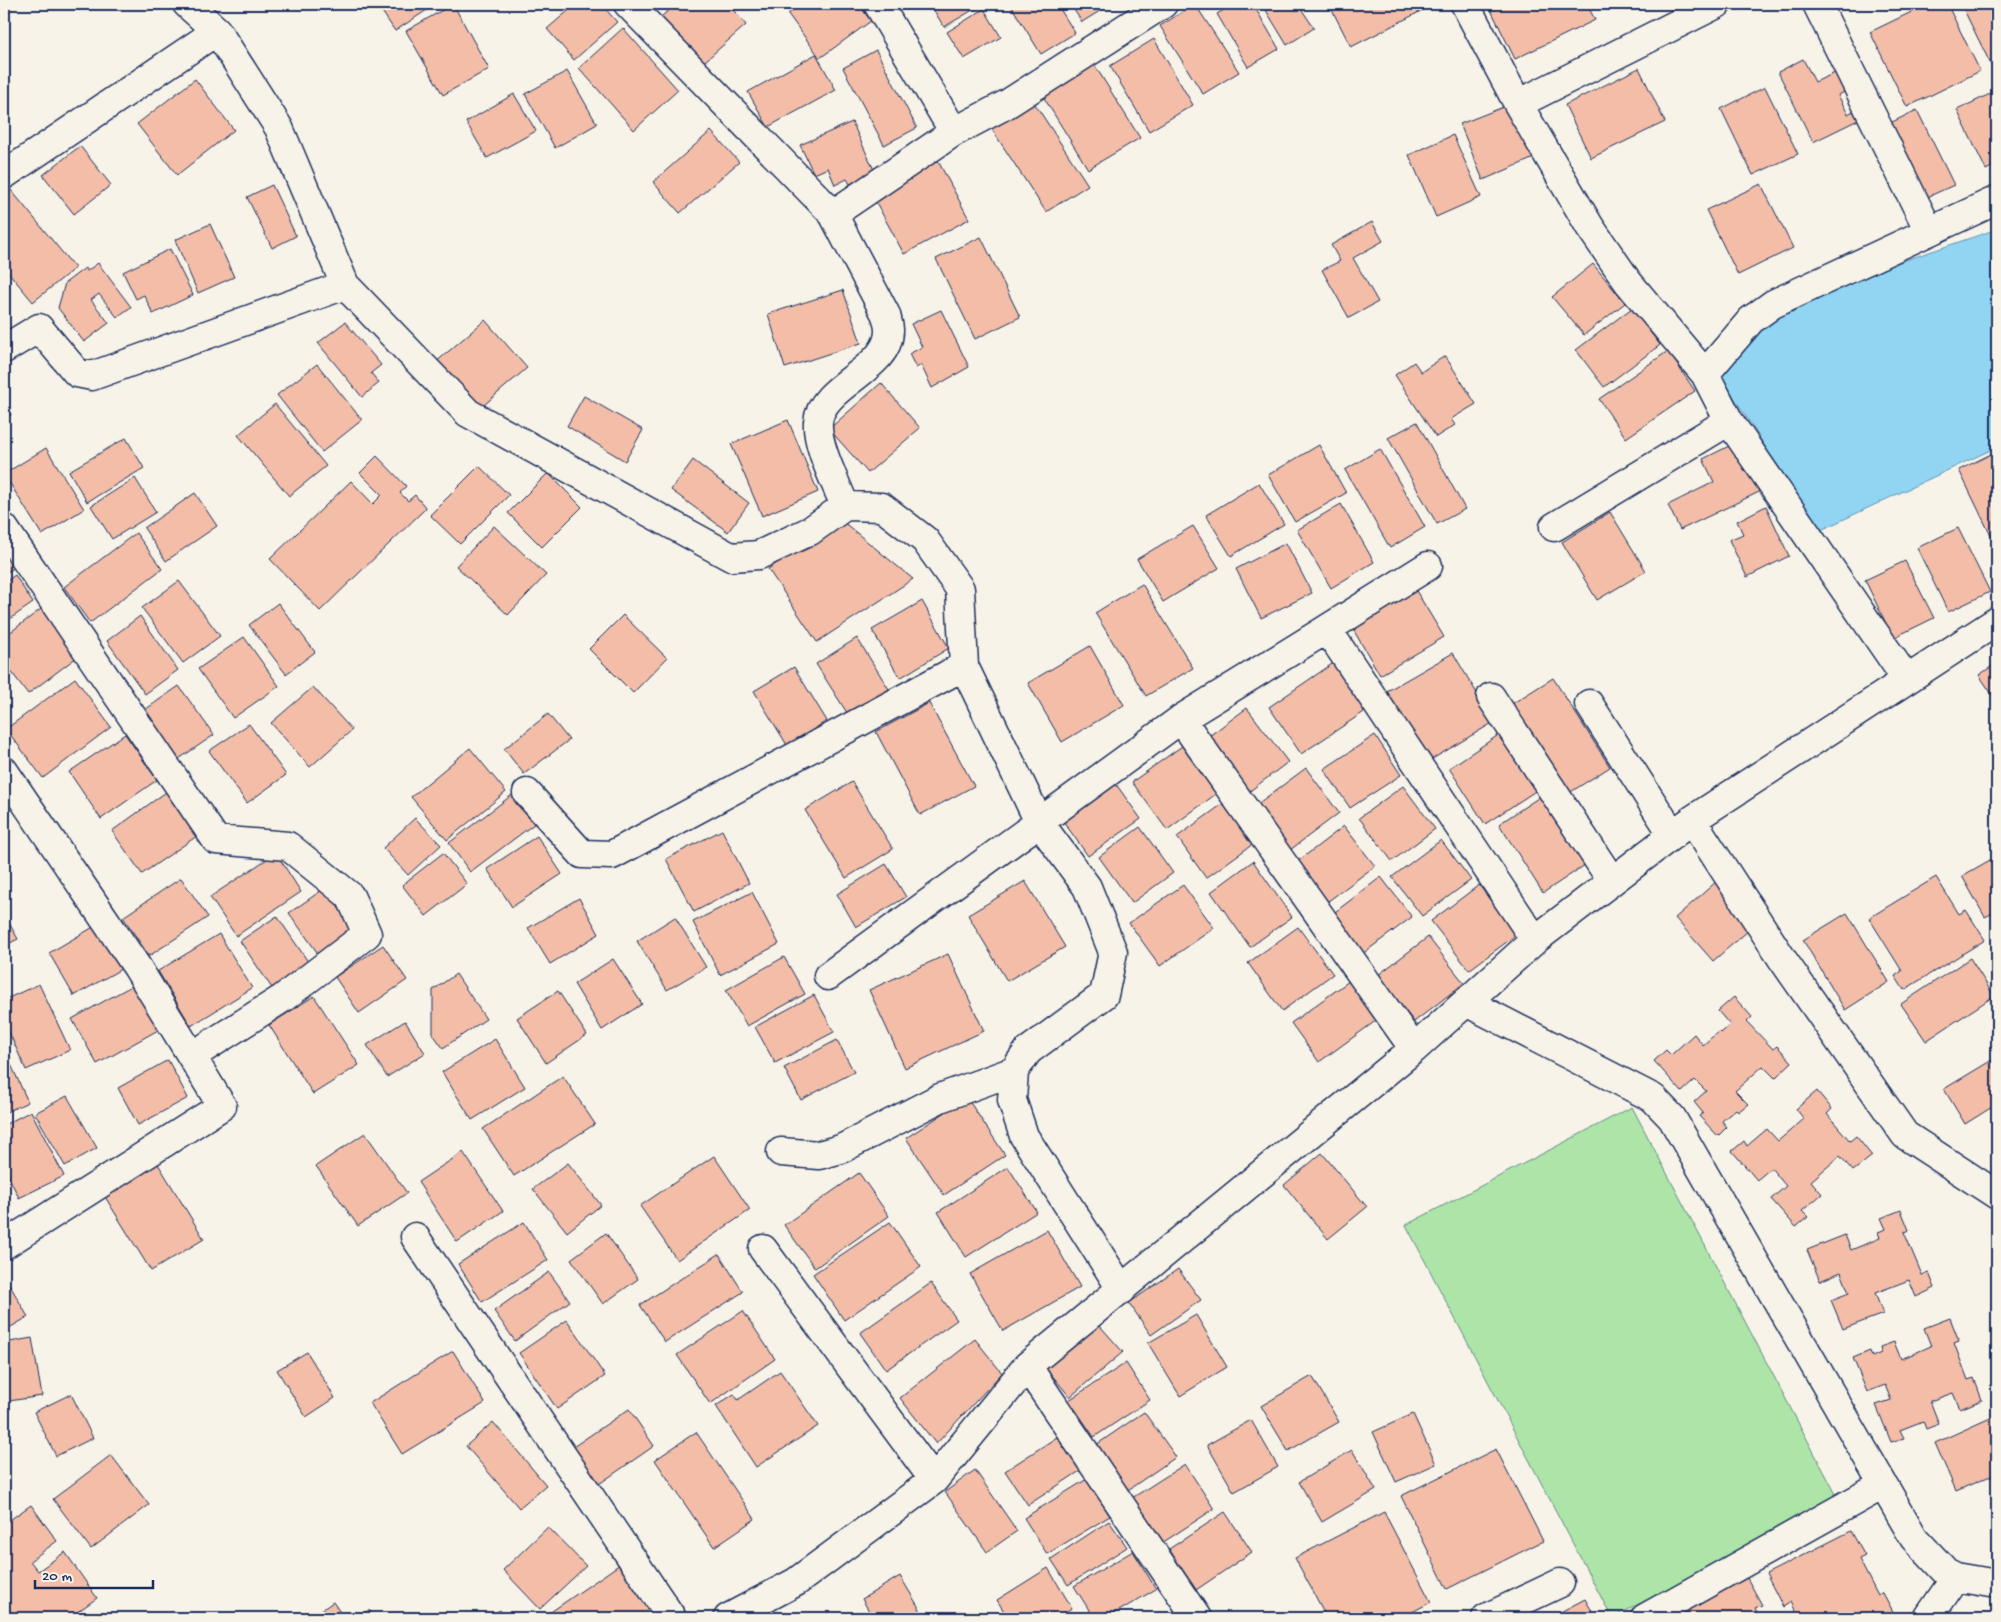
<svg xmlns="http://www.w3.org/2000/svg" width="2001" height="1622" font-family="'Gochi Hand',sans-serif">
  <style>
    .green { fill: #ade5a8; stroke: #648a83 }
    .water { fill: #91d5f3; stroke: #6293b7 }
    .building { fill: #f3bda7; stroke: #1b2f5e }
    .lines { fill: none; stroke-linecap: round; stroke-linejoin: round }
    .minor-casing { stroke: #1b2f5e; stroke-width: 31 }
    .minor { stroke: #f7f3e8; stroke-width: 28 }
  </style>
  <rect width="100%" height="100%" fill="#f7f3e8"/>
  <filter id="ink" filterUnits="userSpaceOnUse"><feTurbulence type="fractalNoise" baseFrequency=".02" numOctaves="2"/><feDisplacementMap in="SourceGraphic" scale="10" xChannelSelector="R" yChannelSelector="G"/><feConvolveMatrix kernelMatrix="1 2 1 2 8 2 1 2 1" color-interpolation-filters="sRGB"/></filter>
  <g filter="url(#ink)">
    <!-- green -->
    <path class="green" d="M1632,1107L1839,1500L1612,1618L1406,1225Z"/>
    <!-- water -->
    <path class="water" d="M1997,229V447L1819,531L1717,371L1744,315Z"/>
    <!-- building -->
    <path class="building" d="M377,4H436L395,31Z
      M453,4L489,69L443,95L406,31Z
      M576,4H601L617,22L574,60L547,29Z
      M676,4H728L746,25L696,69L655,22Z
      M801,4H858L871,21L820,58L788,14Z
      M930,4H983L944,27Z
      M1010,4H1057L1075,33L1041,54Z
      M1070,4H1111L1082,22Z
      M1195,4L1239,72L1203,94L1160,26Z
      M1234,4H1253L1279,49L1248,67L1217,14Z
      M1269,4H1298L1314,28L1287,45L1264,7Z
      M1329,4H1435L1351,47Z
      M1488,4H1587L1595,20L1515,59Z
      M1887,4H1901L1889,9Z
      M1928,4H1947L1980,71L1907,107L1870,32Z
      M1961,4H1997L1996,75Z
      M984,9L1001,37L964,59L947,32Z
      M623,28L678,90L634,130L579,68Z
      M1154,39L1193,105L1149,131L1110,66Z
      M876,50L917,128L884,145L843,68Z
      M816,54L836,90L768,127L748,92Z
      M1803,59L1815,82L1837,72L1847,91L1838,95L1848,114L1853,111L1858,120L1813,142L1778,72Z
      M1092,61L1140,138L1088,169L1041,93Z
      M1639,68L1665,122L1591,158L1565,105Z
      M567,71L597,124L555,148L525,94Z
      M195,79L234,130L177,175L137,124Z
      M1765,87L1798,154L1753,175L1721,109Z
      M1994,92L1997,99V164L1986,170L1957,110Z
      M514,94L536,131L487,158L466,122Z
      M1031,98L1088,185L1046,212L989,125Z
      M1511,104L1534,158L1483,180L1460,124Z
      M1917,110L1954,185L1923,199L1886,125Z
      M852,122L875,172L850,184L847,179L835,185L828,168L814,174L800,145Z
      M711,131L739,162L680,213L653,182Z
      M1453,135L1481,197L1436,217L1409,155Z
      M80,146L111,185L74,214L43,175Z
      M937,159L969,219L904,254L871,193Z
      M1761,184L1793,248L1738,275L1706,210Z
      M272,185L296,236L272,248L247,197Z
      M11,190L75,268L33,302L4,267V196Z
      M1372,222L1383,241L1353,258L1378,302L1349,318L1322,270L1340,261L1331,245Z
      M210,224L234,277L198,293L175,240Z
      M981,237L1020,317L975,339L936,259Z
      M170,249L193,295L153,314L144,295L136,299L123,272Z
      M98,263L131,307L117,317L99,294L91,300L109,323L84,342L58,308L65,283L85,268L87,271Z
      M1593,264L1625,303L1584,335L1552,297Z
      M843,290L861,343L785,368L768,314Z
      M1632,308L1660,345L1604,387L1576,350Z
      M941,310L969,367L932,388L921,365L916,368L909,354L922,347L911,324Z
      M485,320L527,368L477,411L435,363Z
      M345,322L381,365L371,373L379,383L362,397L318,343Z
      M1668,351L1695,391L1626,438L1599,399Z
      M1445,356L1476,404L1451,419L1455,425L1436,437L1395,375L1414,362L1421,372Z
      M317,364L362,420L322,452L277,395Z
      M881,383L920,428L868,473L829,429Z
      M584,396L643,430L625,461L567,426Z
      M4,403L11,415L4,420Z
      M275,404L326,466L289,496L238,435Z
      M788,420L818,492L762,516L731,444Z
      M1417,422L1465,509L1437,524L1388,438Z
      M126,438L144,468L87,502L69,471Z
      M1735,443L1759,492L1680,530L1668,505L1714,482L1703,459Z
      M1319,445L1346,493L1295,522L1268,475Z
      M46,448L84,509L42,535L4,474Z
      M1380,449L1425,527L1390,548L1345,470Z
      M1997,451V538L1993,540L1959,470Z
      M377,456L406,486L400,493L408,501L415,495L426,508L320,611L270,559L351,481L373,504L382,495L360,473Z
      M693,460L749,503L728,532L671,490Z
      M479,466L509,495L460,544L430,515Z
      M548,473L582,507L542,547L508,513Z
      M135,478L156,512L112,539L91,506Z
      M1259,483L1284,524L1231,556L1206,515Z
      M195,493L217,526L166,561L144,528Z
      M1341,504L1374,562L1331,588L1297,530Z
      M1766,506L1789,556L1747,577L1729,540L1743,534L1737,521Z
      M1610,512L1646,571L1597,600L1562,542Z
      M842,521L913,579L817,642L768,569Z
      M494,526L546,575L508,615L456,566Z
      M1193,526L1219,568L1163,602L1137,559Z
      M1958,528L1990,592L1948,612L1917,548Z
      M136,533L162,569L90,623L64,587Z
      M1286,543L1312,593L1261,618L1236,569Z
      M4,544L17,566L4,574Z
      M1905,561L1934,618L1893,638L1865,580Z
      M15,575L33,603L4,623V583Z
      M179,581L220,636L183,663L142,608Z
      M1142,584L1193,668L1146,696L1095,613Z
      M1415,589L1444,637L1380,675L1351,626Z
      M922,601L949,648L900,678L872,630Z
      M278,603L315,652L286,674L249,625Z
      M41,609L77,657L28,694L4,662V637Z
      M623,615L667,658L633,693L589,649Z
      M140,616L178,670L145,694L107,641Z
      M244,637L279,686L233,718L198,669Z
      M857,638L892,694L851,719L816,664Z
      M1090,646L1124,705L1062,742L1028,683Z
      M1453,653L1494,722L1429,761L1387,691Z
      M1335,662L1367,710L1301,754L1269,707Z
      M1997,663V702L1979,675Z
      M794,667L827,721L787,745L754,691Z
      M75,678L111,727L43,778L6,729Z
      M1553,678L1610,767L1566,795L1510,705Z
      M179,686L214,735L173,763L139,714Z
      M313,687L352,730L310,767L271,723Z
      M929,703L974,786L920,815L876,732Z
      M1247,708L1288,762L1250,791L1209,736Z
      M548,714L569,740L524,774L504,749Z
      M249,724L286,775L247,803L209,751Z
      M1503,732L1540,788L1485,824L1449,768Z
      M125,734L157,780L101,819L69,772Z
      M1375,735L1401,775L1350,808L1324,769Z
      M1182,746L1216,794L1167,830L1132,782Z
      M470,748L506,792L447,840L411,797Z
      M1306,768L1339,813L1290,850L1256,805Z
      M1113,780L1141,819L1088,856L1061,818Z
      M852,782L893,849L846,878L805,810Z
      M1403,786L1435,829L1392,861L1359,818Z
      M166,792L197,836L142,874L112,831Z
      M512,795L534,824L470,872L449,843Z
      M1541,796L1585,865L1543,893L1499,824Z
      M1224,803L1253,844L1206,878L1177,837Z
      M415,818L441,845L408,875L383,848Z
      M1344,826L1375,866L1327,902L1297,862Z
      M1140,827L1173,873L1132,903L1099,857Z
      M722,830L749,883L694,912L666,859Z
      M537,836L562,874L512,907L487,869Z
      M1441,840L1471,880L1422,916L1392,877Z
      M276,853L301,892L236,936L210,897Z
      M443,853L467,884L426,916L402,885Z
      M1997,856V911L1985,917L1962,876Z
      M1253,861L1292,917L1250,947L1211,892Z
      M886,864L906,897L856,927L837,894Z
      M1381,877L1412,917L1361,955L1331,915Z
      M1936,877L1959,914L1966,910L1985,940L1904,990L1895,976L1902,971L1869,918Z
      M181,878L208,917L149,956L123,917Z
      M1025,881L1065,947L1007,981L968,915Z
      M1717,881L1755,925L1713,961L1675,918Z
      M1183,885L1214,928L1160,966L1129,923Z
      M1479,885L1516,935L1469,970L1431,921Z
      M325,888L357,935L322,959L289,913Z
      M752,892L779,944L720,975L693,922Z
      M579,898L599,934L550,964L528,928Z
      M1847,913L1889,982L1845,1010L1803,940Z
      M4,914L18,939L4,946Z
      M277,916L313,969L276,994L240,941Z
      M675,917L706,967L667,990L637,941Z
      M102,922L128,965L74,996L49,953Z
      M1298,927L1333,974L1282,1011L1248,963Z
      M219,934L252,988L191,1026L158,971Z
      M1428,937L1464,983L1414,1022L1378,975Z
      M383,945L407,980L359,1013L335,977Z
      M948,954L984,1031L905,1068L869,990Z
      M784,957L805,994L747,1026L726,990Z
      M1970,958L1994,996L1926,1041L1901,1004Z
      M613,959L642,1004L602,1030L574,984Z
      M456,974L486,1019L443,1048L433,1034V990Z
      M1349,981L1377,1020L1319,1062L1291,1023Z
      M39,984L70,1050L26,1070L4,1021V1000Z
      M135,984L160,1029L97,1064L72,1019Z
      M558,991L587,1035L546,1063L517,1018Z
      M814,995L834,1032L775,1063L755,1027Z
      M314,996L359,1065L313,1094L269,1025Z
      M1734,997L1752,1017L1747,1022L1773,1049L1777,1046L1792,1062L1775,1078L1763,1066L1735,1091L1748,1104L1738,1112L1736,1109L1722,1121L1727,1127L1718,1136L1699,1116L1703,1113L1694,1102L1706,1091L1695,1080L1682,1092L1654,1061L1666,1050L1671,1055L1694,1034L1703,1045L1719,1031L1721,1033L1730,1025L1718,1011Z
      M405,1021L425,1053L387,1077L367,1045Z
      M495,1039L525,1087L472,1120L442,1072Z
      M837,1040L854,1072L801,1100L784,1068Z
      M4,1049L28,1102L4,1113Z
      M1997,1057V1104L1965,1124L1944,1089Z
      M168,1060L188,1098L138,1125L118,1088Z
      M563,1076L595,1124L514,1176L483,1129Z
      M1817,1091L1832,1109L1827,1114L1850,1141L1856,1136L1872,1156L1853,1171L1840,1156L1811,1181L1822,1194L1802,1211L1808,1217L1796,1227L1771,1199L1786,1186L1771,1168L1757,1180L1732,1151L1744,1141L1747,1146L1767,1129L1778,1141L1804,1119L1796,1109Z
      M67,1096L97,1148L65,1166L35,1113Z
      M967,1098L1005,1155L944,1195L906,1138Z
      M31,1111L64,1176L19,1198L4,1167V1125Z
      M365,1133L407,1193L358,1226L316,1166Z
      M463,1152L503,1211L457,1242L418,1182Z
      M1322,1153L1367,1207L1328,1239L1284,1185Z
      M714,1156L750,1210L677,1260L640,1206Z
      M155,1159L204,1239L151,1271L102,1192Z
      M568,1163L601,1205L567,1232L533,1189Z
      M1008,1167L1037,1212L966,1257L938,1212Z
      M859,1173L889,1216L815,1268L784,1225Z
      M1901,1210L1909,1230L1904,1232L1922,1275L1929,1273L1935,1288L1916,1297L1909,1280L1875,1293L1883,1314L1843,1329L1831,1300L1849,1293L1841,1272L1820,1281L1807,1250L1845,1235L1851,1250L1880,1238L1878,1232L1886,1229L1881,1218Z
      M524,1222L548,1260L482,1302L458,1264Z
      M890,1222L921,1267L844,1320L813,1274Z
      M1047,1230L1080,1287L1003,1331L970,1274Z
      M606,1233L638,1279L603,1304L571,1259Z
      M719,1254L743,1292L665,1342L640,1305Z
      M1178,1269L1201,1300L1151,1335L1129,1303Z
      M549,1272L570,1301L515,1341L494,1311Z
      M4,1275L28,1317L4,1331Z
      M931,1283L957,1320L886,1370L860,1333Z
      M743,1311L775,1359L710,1404L677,1355Z
      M1196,1315L1227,1367L1180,1396L1148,1343Z
      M1093,1318L1123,1352L1070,1397L1041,1362Z
      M1950,1318L1959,1341L1954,1343L1968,1380L1974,1378L1982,1400L1960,1409L1953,1393L1930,1401L1939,1424L1926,1429L1923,1421L1900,1430L1904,1438L1891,1442L1876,1405L1891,1400L1885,1385L1867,1392L1853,1358L1870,1351L1872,1357L1881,1353L1880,1347L1894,1342L1901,1359L1931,1346L1924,1328Z
      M567,1320L605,1376L557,1409L519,1353Z
      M32,1338L42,1396L9,1401L4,1373V1343Z
      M975,1339L1002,1373L936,1444L900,1398Z
      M453,1351L485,1403L402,1454L370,1403Z
      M307,1352L335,1398L306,1417L277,1370Z
      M1126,1363L1150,1400L1094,1437L1069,1400Z
      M780,1371L818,1426L756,1467L716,1406L734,1394L738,1400Z
      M1312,1376L1339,1422L1288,1451L1261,1406Z
      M71,1394L93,1438L56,1456L34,1412Z
      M629,1409L654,1446L599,1484L573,1447Z
      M1144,1412L1176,1457L1125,1492L1093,1447Z
      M1413,1414L1436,1464L1396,1482L1373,1432Z
      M1997,1415V1473L1956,1491L1935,1443Z
      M1251,1420L1278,1467L1234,1492L1207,1445Z
      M493,1422L546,1485L519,1508L466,1446Z
      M696,1432L755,1519L714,1547L655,1460Z
      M1057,1437L1080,1471L1028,1505L1005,1471Z
      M1496,1449L1543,1541L1447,1589L1401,1496Z
      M1352,1450L1376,1490L1322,1522L1299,1482Z
      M111,1455L149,1505L91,1549L53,1499Z
      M1185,1464L1214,1509L1159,1545L1129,1500Z
      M975,1470L1017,1531L987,1552L945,1492Z
      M1087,1479L1110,1516L1047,1554L1024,1518Z
      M31,1505L57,1541L30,1561L38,1571L65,1552L97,1598L69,1618H5L4,1616V1524Z
      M1225,1512L1252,1552L1196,1590L1169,1549Z
      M1384,1512L1431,1602L1401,1618H1327L1295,1558Z
      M1109,1521L1127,1547L1068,1585L1051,1559Z
      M548,1527L586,1566L540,1609L503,1570Z
      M1851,1531L1865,1556L1859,1559L1878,1596L1883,1593L1896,1617L1799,1618L1791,1602L1783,1607L1766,1574Z
      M1133,1551L1156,1589L1107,1618H1094L1074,1586Z
      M623,1562L662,1618H542Z
      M1048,1568L1072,1608L1055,1618H1008L997,1600Z
      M900,1576L925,1618H873L862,1599Z
      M1747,1578L1762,1605L1755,1608L1760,1618H1669Z
      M1585,1599L1596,1618H1549Z
      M333,1602L344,1618H315L313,1616Z
      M369,1610L374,1618H356Z
      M500,1610L505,1618H487Z"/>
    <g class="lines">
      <defs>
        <path id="minor" d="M187,4L217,31L279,128L345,285L468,413L731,557L759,555L810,531L845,506L882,507L925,540L960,589L964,666L1039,822L1087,887L1113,952L1104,995L1028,1051L1014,1071L1012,1100L1024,1136L1122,1290
          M628,4L833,214L954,132L1007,104L1163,4
          M878,4L954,132
          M1465,4L1518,104L1590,227L1628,282L1705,374L1729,421L1907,680
          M1817,4L1929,231
          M1518,104L1717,4
          M4,175L217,31
          M833,214L886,315C887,320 889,325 889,330C890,370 821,384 818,422C816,445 836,483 845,506
          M4,349L39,328L77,373L92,376L345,285
          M1705,374L1751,320L1773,304L1997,200
          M1554,527L1729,421
          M4,528L216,840L288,846L350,896L367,934L283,998L192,1056
          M1997,621L1692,820L1783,960L1905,1135L1997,1195
          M1327,629L1428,566
          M1491,697L1612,881
          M1589,704L1673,835
          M1181,719L1414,1049
          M4,771L137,967L222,1106L4,1245
          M527,793L582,854L612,855L964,666
          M828,976L1181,719L1327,629L1535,940
          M1466,1002L1653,1098L1672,1118L1914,1538L1946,1572L1956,1577L1997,1584
          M781,1152L819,1155L841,1149L940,1098L1014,1071
          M415,1237L672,1618
          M763,1249L934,1480
          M1027,1366L1197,1618
          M728,1618L796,1582L934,1480L1027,1366L1414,1049L1535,940L1692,820
          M1486,1618L1560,1583
          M1645,1618L1883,1485
          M1928,1618L1956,1577"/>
      </defs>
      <!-- minor casing -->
      <use href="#minor" class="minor-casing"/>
      <!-- minor -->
      <use href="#minor" class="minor"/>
    </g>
  </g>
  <!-- margin -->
  <rect width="2001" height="1622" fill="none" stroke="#f7f3e8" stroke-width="20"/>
  <rect x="10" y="10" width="1981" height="1602" fill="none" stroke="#1b2f5e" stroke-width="2" filter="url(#ink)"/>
  <!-- scale -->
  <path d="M35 1580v8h118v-8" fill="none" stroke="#1b2f5e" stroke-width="2.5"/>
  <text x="42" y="1580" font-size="15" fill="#1b2f5e" stroke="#f7f3e8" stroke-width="4" paint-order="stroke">20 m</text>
</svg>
